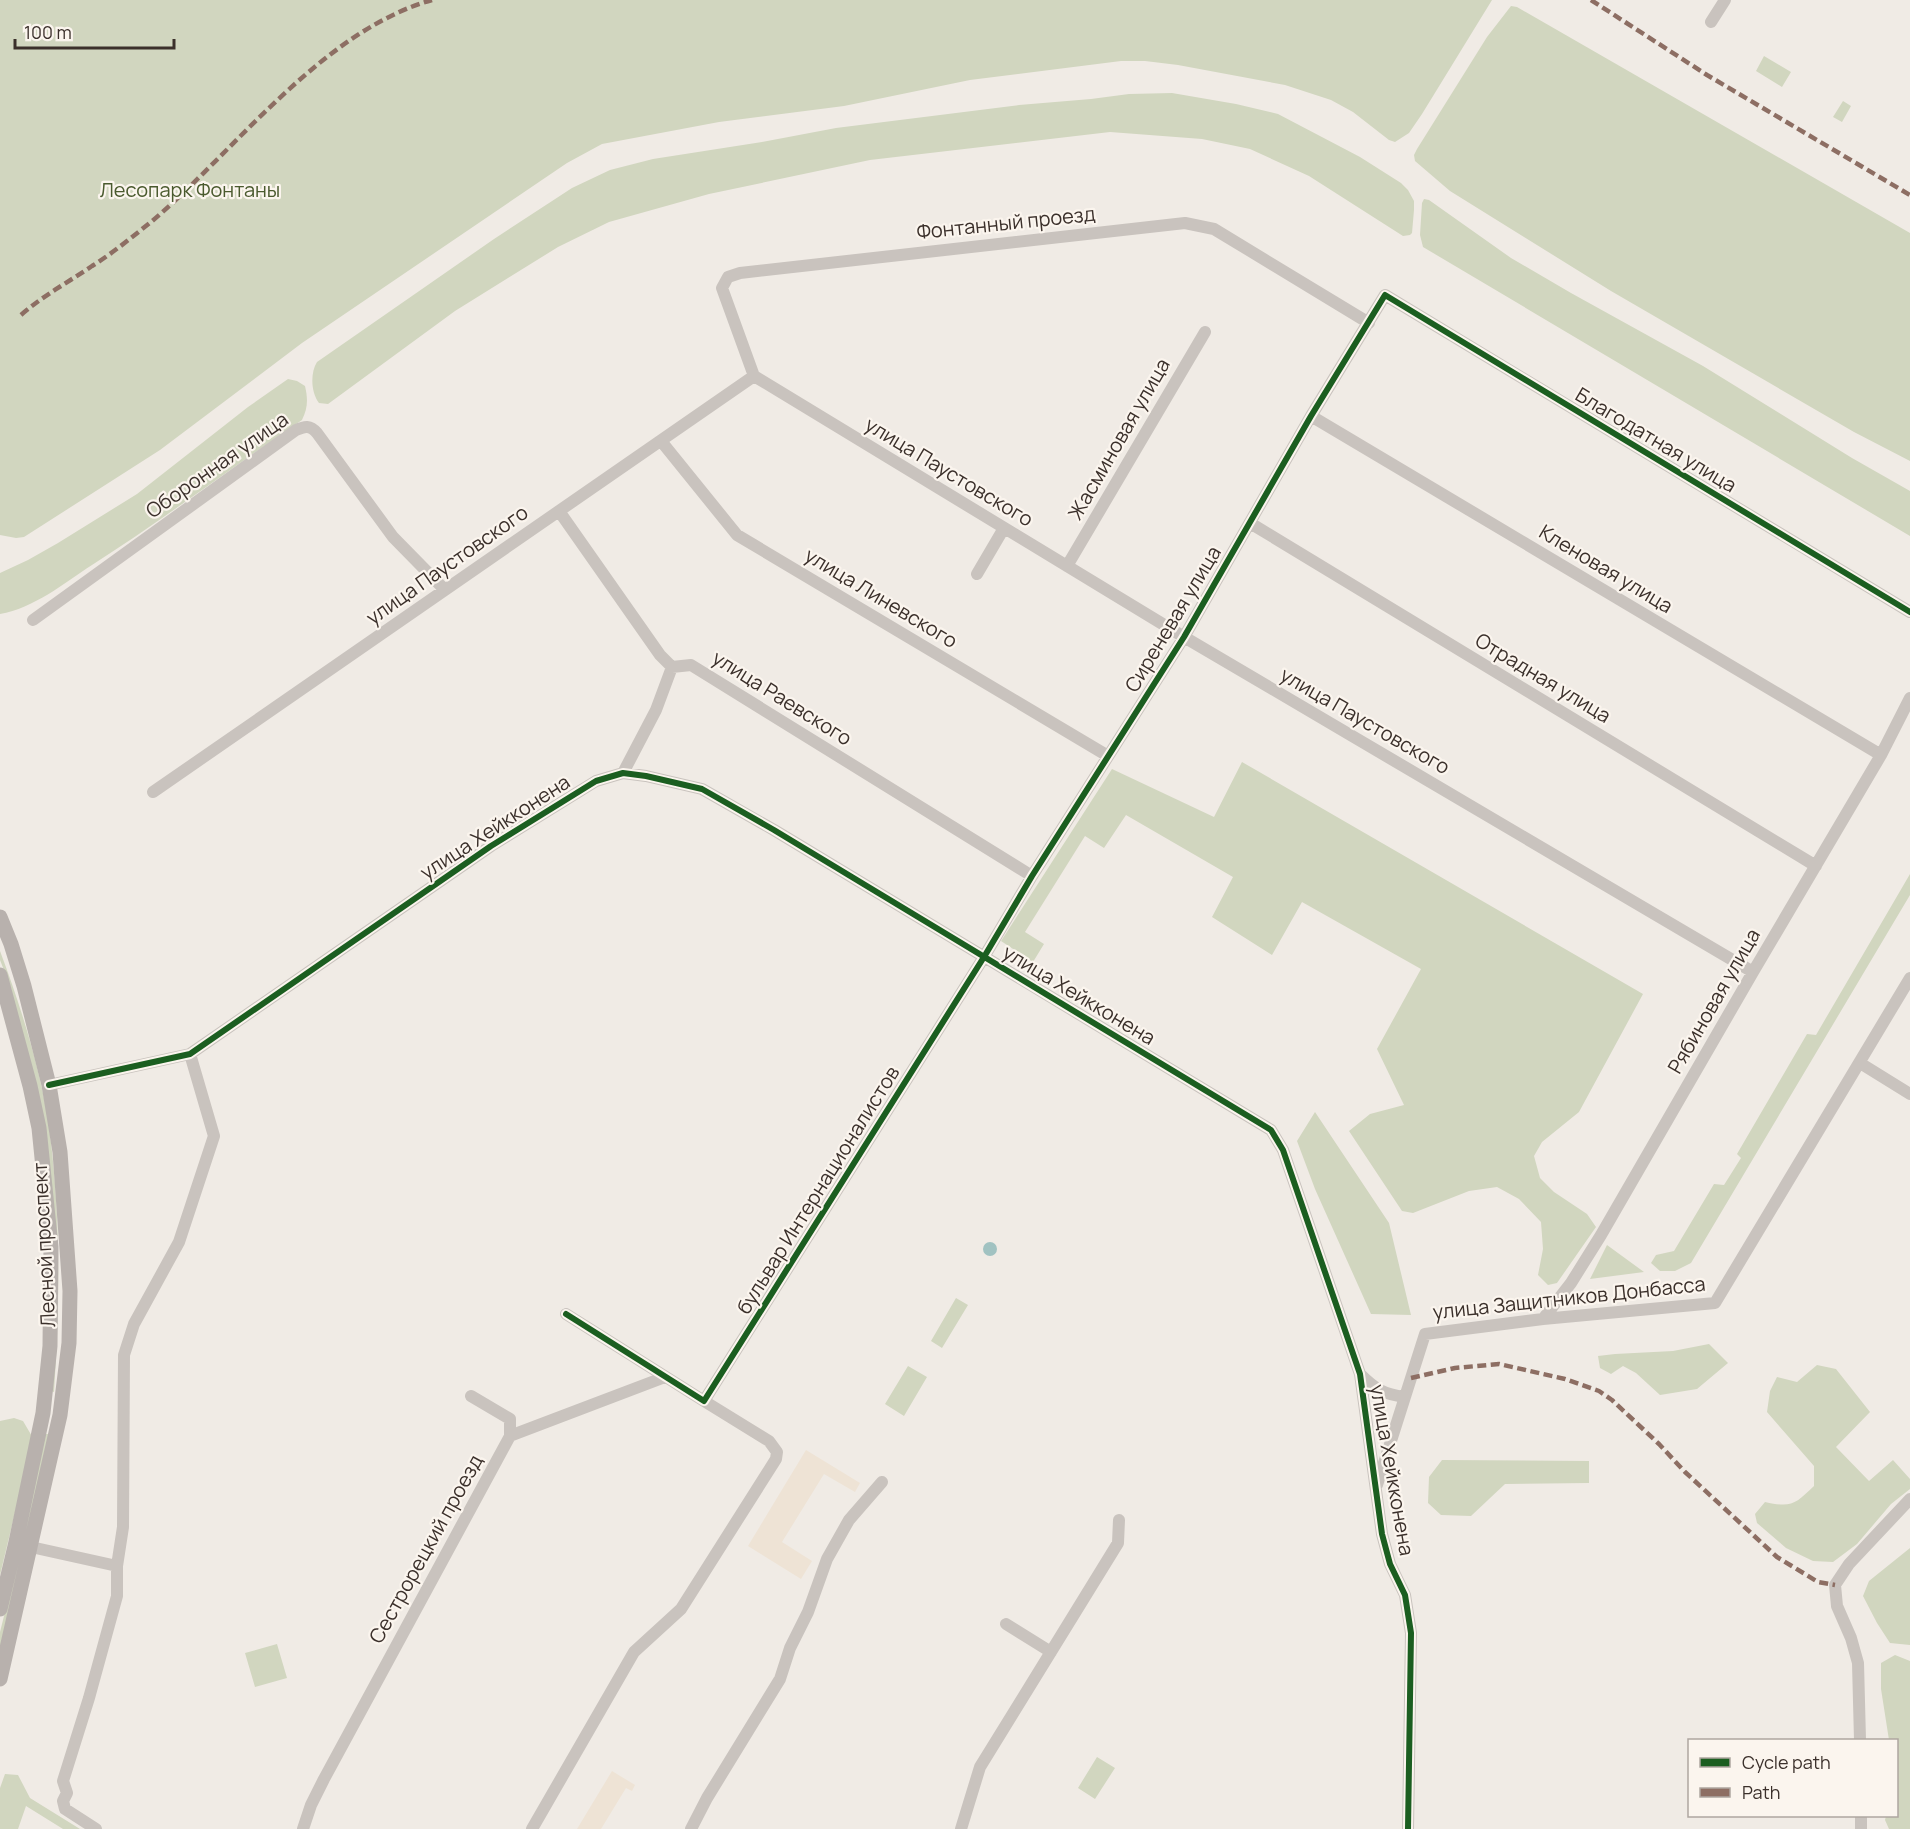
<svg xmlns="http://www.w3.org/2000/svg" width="1910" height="1829" font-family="Manrope,sans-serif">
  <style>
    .green { fill: #d1d6bf }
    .plaza { fill: #eee3d5 }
    .water { fill: #a1c2c1 }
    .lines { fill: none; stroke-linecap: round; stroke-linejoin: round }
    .minor { stroke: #c9c3be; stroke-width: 12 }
    .major { stroke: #b8b1ad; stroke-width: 15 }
    .quiet { stroke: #8d6e63; stroke-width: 4.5; stroke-dasharray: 9 4.5; stroke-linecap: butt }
    .cycleway-casing { stroke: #fbf5ee; stroke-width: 10 }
    .cycleway { stroke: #1b5e20; stroke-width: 6 }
    .labels { text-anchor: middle; stroke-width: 4.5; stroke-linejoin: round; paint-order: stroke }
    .park-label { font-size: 20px; fill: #4a5a2e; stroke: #fbf5ee }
    .street-label { font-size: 20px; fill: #3b302b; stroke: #fbf5ee }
  </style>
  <rect width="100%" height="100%" fill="#f0ebe5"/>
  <!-- green -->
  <path class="green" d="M0,0H1492L1422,114L1409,133L1395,142L1389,140L1353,112L1331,100L1285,85L1178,65L1145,61H1121L970,80L844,106L719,122L602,144L567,163L302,343L160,450L24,537L16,538L0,535Z
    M1511,6L1517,7L1910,233V461L1854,432L1611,291L1450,191L1415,161L1414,155L1417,149L1487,37Z
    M1764,56L1791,72L1782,87L1756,71Z
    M1172,93L1236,104L1278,114L1360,157L1401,183L1408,190L1414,201V210L1412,233L1410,235L1403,236L1309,176L1250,149L1202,139L1110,132L870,160L709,194L609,222L558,247L455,311L328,404L319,403C311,393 310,373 317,362L494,239L572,188L610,170L653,159L762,142L836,128L1019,105L1091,99L1129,94Z
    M1843,101L1851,106L1842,122L1833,117Z
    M1424,199L1429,200L1511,258L1571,293L1703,366L1852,458L1910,491V536L1423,247L1420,235L1422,203Z
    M288,379L297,381L305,386C308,399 308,408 302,420C231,468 164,519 92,565C63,584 34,608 0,614V573L28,560L58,543L137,494L248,407Z
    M1242,762L1643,994L1579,1112L1542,1142L1534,1156L1540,1178L1554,1192L1587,1214L1596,1227L1557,1283L1548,1285L1538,1275L1543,1249L1541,1222L1519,1199L1497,1187L1469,1191L1413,1213L1402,1211L1349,1131L1370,1114L1404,1105L1377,1049L1421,969L1302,902L1272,955L1212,917L1233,877L1126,815L1104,848L1085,836L1025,932L1044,944L1033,962L1001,941L1112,769L1214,817Z
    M1910,874V895L1691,1263L1675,1271H1660L1651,1263L1656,1255L1674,1251L1714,1184L1724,1185L1741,1158L1737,1154L1807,1034L1816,1035Z
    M0,951C20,1004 41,1070 49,1127C61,1215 60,1303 54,1392L51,1391L54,1224L11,988L0,960Z
    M1315,1112L1389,1223L1411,1315L1371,1314L1315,1189L1297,1141Z
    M1607,1245L1644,1272L1590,1279Z
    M956,1298L968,1305L942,1348L931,1341Z
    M1709,1344L1728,1363L1697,1389L1660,1395L1636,1373L1623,1366L1611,1374L1600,1368L1598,1356L1615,1354L1673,1351Z
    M1817,1365L1836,1369L1870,1412L1836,1447L1869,1481L1893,1460L1910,1479V1489L1891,1504L1857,1544L1833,1562L1813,1561L1786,1548L1757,1523L1755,1514L1765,1502C1792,1508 1795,1504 1814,1486V1466L1767,1412L1770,1391L1777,1377L1797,1382Z
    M908,1366L927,1377L904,1416L885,1404Z
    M14,1418L23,1421L33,1438L0,1575V1421Z
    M44,1434H49L0,1650V1632L24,1536Z
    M1442,1460L1589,1461V1483L1505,1484L1471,1516L1441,1515L1428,1503L1429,1477Z
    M1910,1548V1645L1890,1643L1877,1623L1863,1596L1869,1581Z
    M277,1644L287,1678L255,1687L245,1653Z
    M1895,1655L1910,1661V1829H1889L1885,1820L1886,1816H1896V1740H1889L1881,1689V1663Z
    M1097,1757L1115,1768L1095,1799L1078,1788Z
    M5,1774L18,1775L30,1798L80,1829H63L26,1806L18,1829H0V1788Z"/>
  <!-- plaza -->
  <path class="plaza" d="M806,1450L860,1483L855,1492L824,1474L782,1542L812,1561L801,1579L748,1546Z
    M612,1771L635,1785L632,1791L626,1788L601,1829H577Z"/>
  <!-- water -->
  <path class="water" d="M983 1249a7 7 0 1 1 14 0a7 7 0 1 1-14 0Z"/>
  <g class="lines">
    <!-- minor -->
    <path class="minor" d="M1711,22L1725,0
      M754,376L1184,637L1753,972
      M754,376L722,288L728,277L740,273L1185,223L1214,229L1369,323
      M1311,416L1881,755
      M661,441L737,535L1108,756
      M559,511L660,655L672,667L691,665L1032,876
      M1250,523L1816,866
      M1067,566L1205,332
      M977,574L1004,528
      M33,620L296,430C305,426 310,425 317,433L393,537L445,590
      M623,773L656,710L672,667
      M153,792L754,376
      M1860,1063L1910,1094
      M49,1085L190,1054L491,846L596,781L623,773L646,776L702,789L774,830L1271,1130L1283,1150L1360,1374L1382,1534L1390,1564L1405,1595L1411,1633L1408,1829
      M566,1314L704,1401L984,957L1032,876L1184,637L1311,416L1385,295L1910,612
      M1543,1319L1571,1283L1601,1235L1753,972L1881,755L1910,698
      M1360,1374C1375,1389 1383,1394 1405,1397
      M471,1396L510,1419V1436
      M1377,1485L1425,1334L1543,1319L1715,1303L1910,978
      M31,1547L117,1566
      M1006,1624L1051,1652
      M1860,1740L1858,1663L1851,1638L1837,1606L1835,1585L1849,1564L1910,1499
      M96,1829L65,1809L63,1801L67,1793L63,1781L89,1698L117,1596V1566L123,1527L124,1355L134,1324L179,1242L214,1136L190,1054
      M303,1829L311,1805L324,1779L510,1436L665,1377
      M532,1829L634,1652L681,1609L776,1459L777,1452L769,1441L704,1401
      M691,1829L707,1798L780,1679L790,1648L808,1612L827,1559L849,1520L882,1482
      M961,1829L980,1767L1118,1543L1119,1520
      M1861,1829V1816"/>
    <!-- major -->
    <path class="major" d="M0,917L11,944L24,986L49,1085L60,1152L70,1291L69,1343L60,1415L0,1679
      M0,975L30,1086L39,1128L51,1247L50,1346L43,1413L16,1542L0,1609"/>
    <!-- quiet -->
    <path class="quiet" d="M1591,0L1707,75L1910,195
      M21,315C44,295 67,283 92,266C113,253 132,237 151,222C236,150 322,31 432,0
      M1411,1378L1455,1368L1499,1364L1565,1379L1599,1391L1612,1400L1659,1444L1685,1472L1777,1557L1818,1582L1835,1585"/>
    <defs>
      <path id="cycleway" d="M49,1085L190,1054L491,846L596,781L623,773L646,776L702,789L774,830L1271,1130L1283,1150L1360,1374L1382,1534L1390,1564L1405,1595L1411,1633L1408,1829
        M566,1314L704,1401L984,957L1032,876L1184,637L1311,416L1385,295L1910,612"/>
    </defs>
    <!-- cycleway casing -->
    <use href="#cycleway" class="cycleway-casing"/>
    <!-- cycleway -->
    <use href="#cycleway" class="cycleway"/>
  </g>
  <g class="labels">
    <!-- park labels -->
    <g class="park-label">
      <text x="190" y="197">Лесопарк Фонтаны</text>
    </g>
    <!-- street labels -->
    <g class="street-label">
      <text transform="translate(1006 223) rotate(-6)" y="7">Фонтанный проезд</text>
      <text transform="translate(1119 439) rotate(-60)" y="7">Жасминовая улица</text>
      <text transform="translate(1656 440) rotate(31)" y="7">Благодатная улица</text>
      <text transform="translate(217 465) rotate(-35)" y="7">Оборонная улица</text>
      <text transform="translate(949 472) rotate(31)" y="7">улица Паустовского</text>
      <text transform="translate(447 565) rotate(-35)" y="7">улица Паустовского</text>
      <text transform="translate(1606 569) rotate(31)" y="7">Кленовая улица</text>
      <text transform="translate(881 598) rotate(31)" y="7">улица Линевского</text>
      <text transform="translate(1173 619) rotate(-59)" y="7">Сиреневая улица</text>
      <text transform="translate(1543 678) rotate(31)" y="7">Отрадная улица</text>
      <text transform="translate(782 698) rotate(32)" y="7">улица Раевского</text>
      <text transform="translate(1365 721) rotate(30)" y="7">улица Паустовского</text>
      <text transform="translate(495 827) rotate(-33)" y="7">улица Хейкконена</text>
      <text transform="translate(1079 995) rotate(31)" y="7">улица Хейкконена</text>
      <text transform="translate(1714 1001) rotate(-60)" y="7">Рябиновая улица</text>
      <text transform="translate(818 1190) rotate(-58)" y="7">бульвар Интернационалистов</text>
      <text transform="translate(44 1245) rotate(-93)" y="7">Лесной проспект</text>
      <text transform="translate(1569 1298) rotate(-6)" y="7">улица Защитников Донбасса</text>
      <text transform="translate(1392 1470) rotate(80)" y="7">улица Хейкконена</text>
      <text transform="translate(426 1549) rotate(-61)" y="7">Сестрорецкий проезд</text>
    </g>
  </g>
  <!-- legend -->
  <rect x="1688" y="1739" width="210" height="78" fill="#fbf5ee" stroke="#aea6a0" stroke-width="1.5"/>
  <rect x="1700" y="1758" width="30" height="9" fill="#1b5e20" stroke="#aea6a0" stroke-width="1.5"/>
  <text x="1742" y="1769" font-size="18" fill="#3b302b">Cycle path</text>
  <rect x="1700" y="1788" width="30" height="9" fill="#8d6e63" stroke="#aea6a0" stroke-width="1.5"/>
  <text x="1742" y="1799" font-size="18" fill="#3b302b">Path</text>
  <!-- scale -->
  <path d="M15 39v9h159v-9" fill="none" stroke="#3b302b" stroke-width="3"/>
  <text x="24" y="39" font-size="18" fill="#3b302b" stroke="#fbf5ee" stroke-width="4.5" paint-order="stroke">100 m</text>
</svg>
